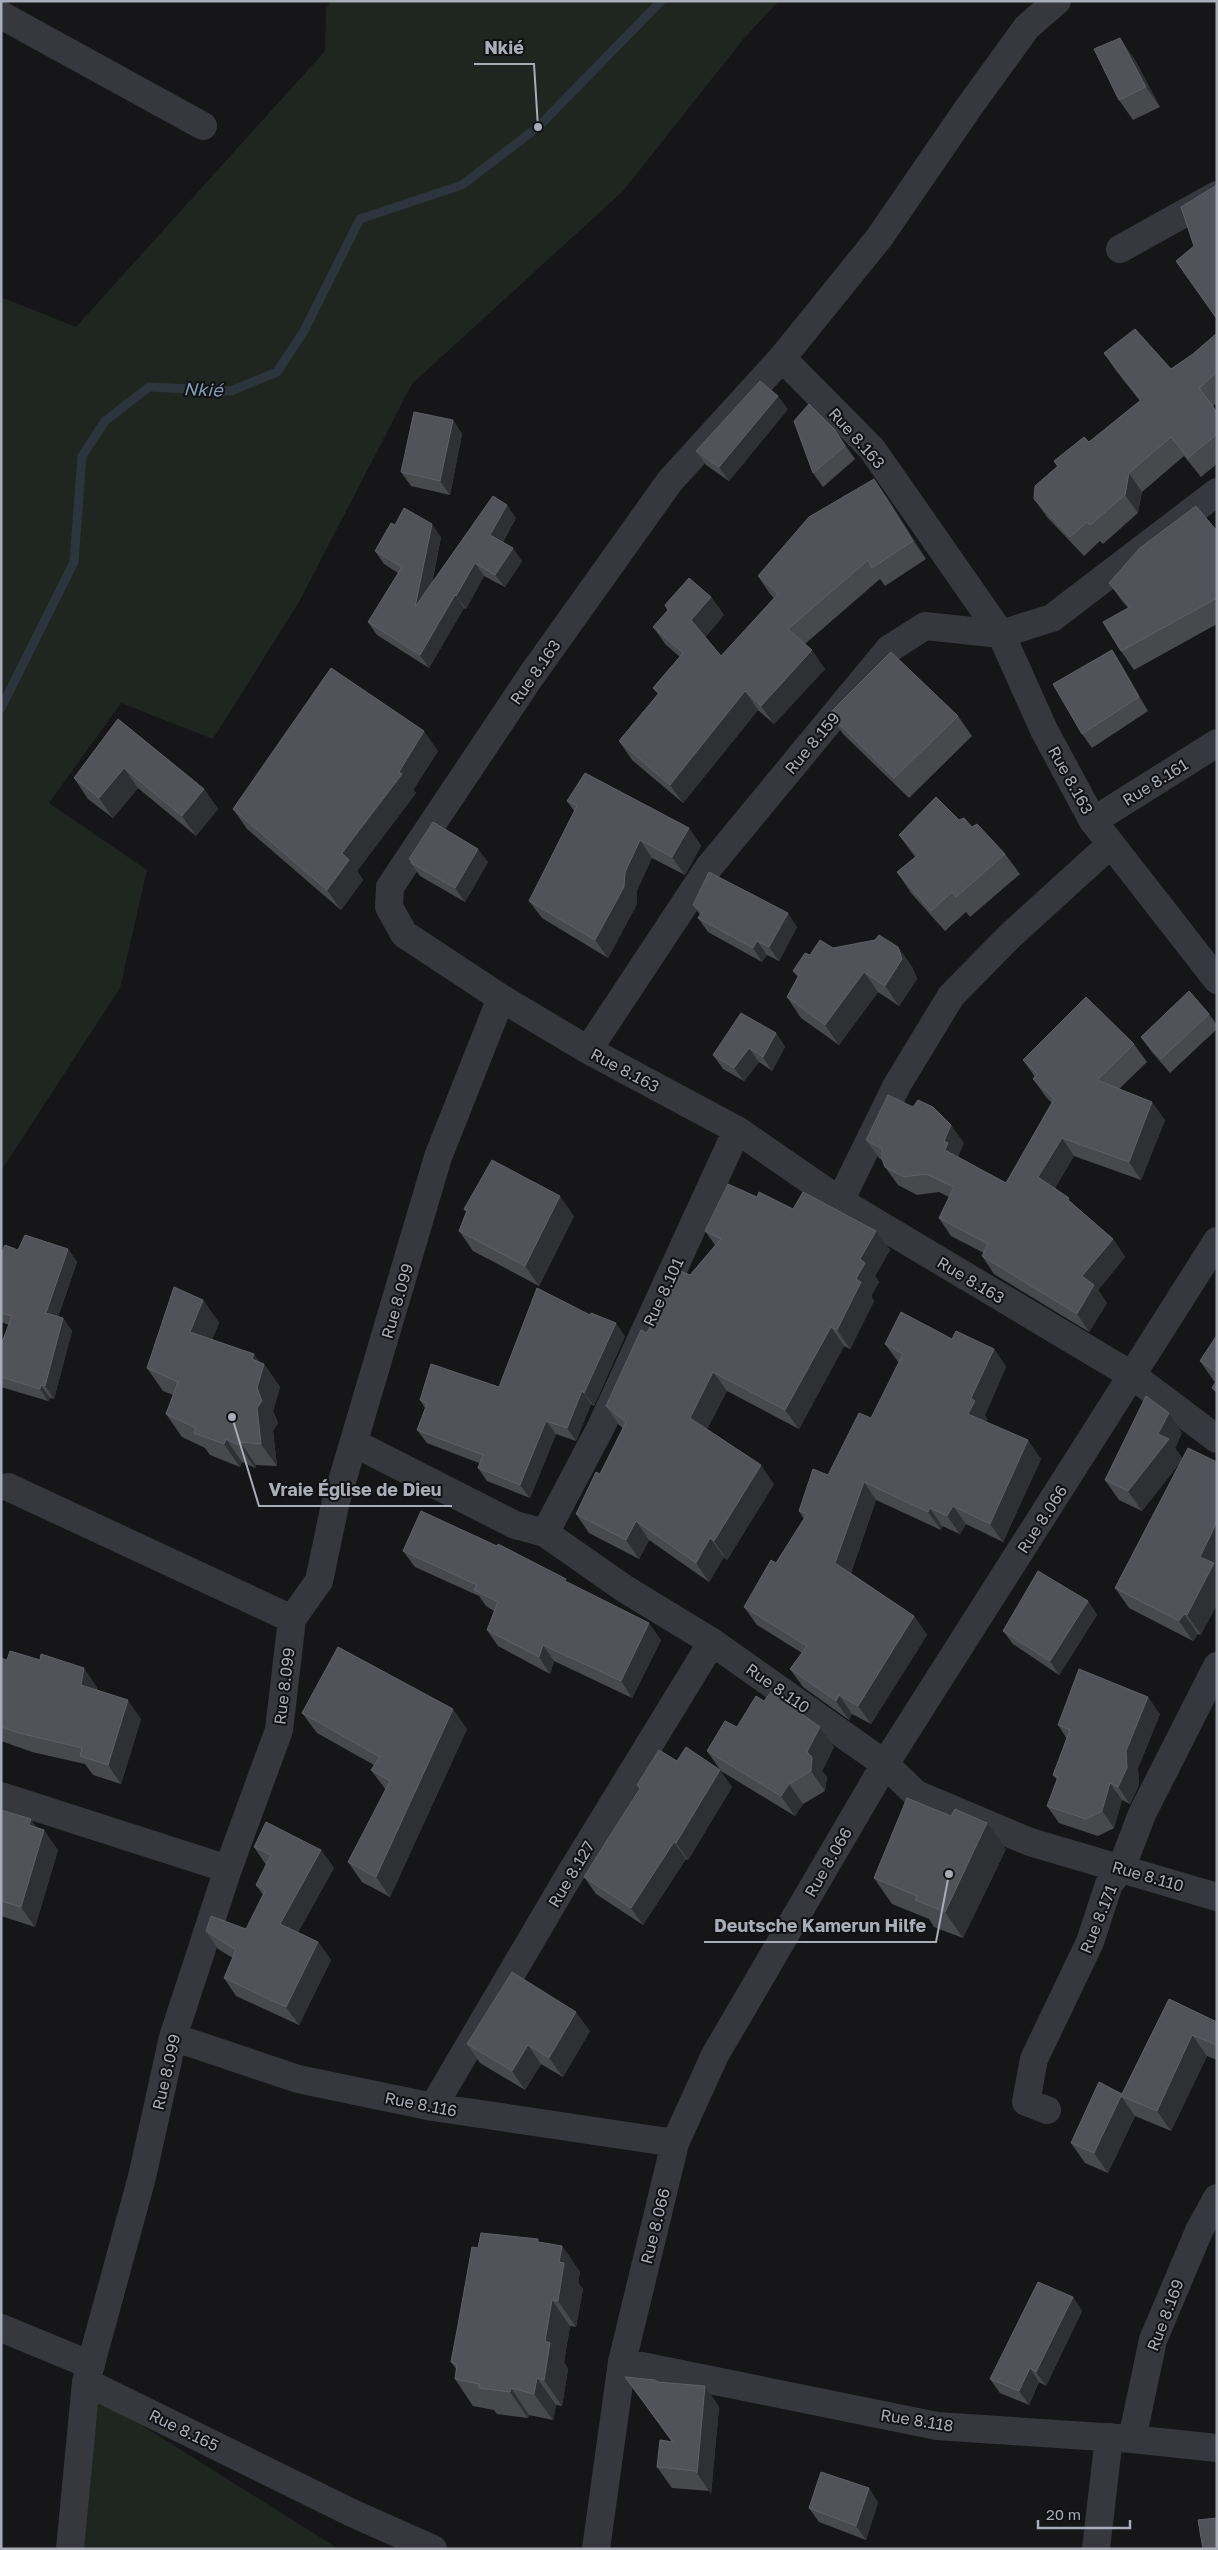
<svg xmlns="http://www.w3.org/2000/svg" width="1218" height="2550" font-family="'Golos Text',sans-serif">
  <style>
    .green { fill: #1e261f }
    .lines { fill: none; stroke-linecap: round; stroke-linejoin: round }
    .stream { stroke: #2c353c; stroke-width: 9 }
    .street { stroke: #37383d; stroke-width: 28 }
    .wall { fill: #47494d }
    .shaded-wall { fill: #2f3033 }
    .building { fill: #525359; stroke: #5f6168 }
    .labels { text-anchor: middle; stroke-width: 4; stroke-linejoin: round; paint-order: stroke }
    .street-label { font-size: 16px; fill: #a8adb8; stroke: #111113 }
    .water-label { font-size: 18px; font-style: italic; fill: #7f9bb3; stroke: #111113 }
    .leader { fill: none; stroke: #a8adb8; stroke-width: 2 }
    .callout-dot { fill: #a8adb8; stroke: #111113; stroke-width: 2 }
    .callout-label { font-size: 18px; text-anchor: middle; font-weight: bold; fill: #a8adb8; stroke: #111113; stroke-width: 4; stroke-linejoin: round; paint-order: stroke }
  </style>
  <rect width="100%" height="100%" fill="#161618"/>
  <!-- green -->
  <path class="green" d="M331,1H779L745,37L623,191L412,384L299,602L213,739L121,703L49,803L147,870L120,988L1,1171V297L76,327L325,51L326,9Z
    M79,2386L339,2549H65Z"/>
  <g class="lines">
    <!-- stream -->
    <path class="stream" d="M1,708L74,562L82,456L105,421L149,387L231,391L277,372L304,331L360,219L462,185L538,127L661,1"/>
    <!-- street -->
    <path class="street" d="M1,15L203,126
      M1120,249L1217,195
      M782,358L879,238L969,107L1027,27L1057,1
      M1093,821L1217,743
      M1217,980L1093,821L1044,730L1001,634L872,449L782,358L670,481L531,676L390,887L389,907L404,934L501,998L588,1050L737,1130L840,1201L1133,1376L1217,1439
      M588,1050L709,867L889,649L925,626L1001,634L1052,618L1217,492
      M840,1201L897,1085L951,996L1010,936L1111,844
      M354,1443L515,1525L545,1533L625,1589L712,1642L885,1764L916,1794L1030,1842L1217,1897
      M8,1487L292,1619
      M545,1533L601,1427L737,1130
      M1,1796L228,1869
      M173,2037L298,2079L433,2107L675,2143
      M433,2107L567,1879L712,1642
      M1047,2110L1026,2102L1034,2059L1090,1942L1109,1884L1121,1869L1142,1814L1217,1666
      M1,2328L91,2365
      M622,2362L937,2426L1132,2439L1217,2448
      M86,2382L142,2177L173,2037L228,1869L279,1730L292,1619L319,1581L335,1505L438,1157L501,998
      M1132,2439L1153,2340L1199,2231L1217,2198
      M70,2549L86,2382L352,2513L433,2549
      M596,2549L622,2362L675,2143L715,2055L885,1764L1217,1241
      M1096,2549L1109,2437"/>
  </g>
  <!-- wall -->
  <path class="wall" d="M1134,58L1160,107L1133,120L1119,100Z
    M1217,333V403L1213,406L1217,412V464L1201,477L1184,456L1142,492L1138,513L1103,544L1100,541L1084,556L1047,517L1034,499L1057,466L1054,461L1089,442L1140,401L1117,372L1104,353L1171,369L1193,354Z
    M788,409L729,481L706,465L696,451Z
    M453,420L462,434L450,495L411,486L401,472Z
    M845,444L855,459L823,487L813,473Z
    M887,497L926,559L885,586L880,579L805,644L825,669L774,724L758,710L683,803L632,760L619,741L658,694L653,688L680,657L666,645L653,627L711,597L724,615L705,637L721,656L774,598L770,594L758,576Z
    M516,518L503,542L522,561L505,587L484,576L466,609L464,608L429,668L377,635L368,622L398,573L384,564L375,551L395,525L441,537L432,583Z
    M1217,531V624L1134,670L1121,651L1128,608L1122,601L1109,583Z
    M1112,650L1121,664L1148,711L1092,748L1082,734Z
    M829,714L958,716L972,736L909,798L843,734Z
    M118,719L204,789L218,809L196,836L138,788L113,818L88,799L74,778Z
    M438,751L413,790L416,793L357,871L363,880L341,910L247,829L233,809Z
    M567,801L689,828L701,846L685,875L652,858L637,890V904L608,958L542,918L529,901L574,811Z
    M959,820L972,827L1005,854L1020,874L970,917L966,912L945,931L911,893L897,872L915,857L899,835Z
    M409,859L488,862L465,902L420,876L411,863V862Z
    M693,905L797,927L779,961L767,955L762,962L708,932L698,918L700,915Z
    M898,947L912,967L917,979L899,1006L878,992L839,1045L801,1018L787,997L798,977L793,971L810,955L833,948Z
    M1209,1014L1217,1025V1029L1170,1073L1151,1051L1141,1037Z
    M776,1033L785,1047L772,1071L759,1062L744,1081L723,1069L713,1055Z
    M1134,1044L1147,1062L1119,1089L1165,1120L1141,1180L1074,1156L1055,1188L1113,1239L1125,1257L1098,1290L1107,1303L1089,1332L994,1274L982,1256L984,1253L951,1236L939,1218L949,1197L939,1192L917,1195L898,1185L885,1167L882,1160L879,1158L866,1140L964,1143L958,1156L959,1158L1006,1183L1052,1103L1046,1097L1033,1079L1035,1077L1023,1060Z
    M757,1197L793,1209L876,1231L890,1250L875,1276L879,1282L871,1296L874,1301L850,1349L844,1346L799,1429L727,1391L707,1429L774,1484L727,1560L724,1557L709,1582L649,1540L639,1559L589,1533L576,1514L600,1474L623,1428L619,1425L606,1406L647,1333L690,1275L715,1245L705,1231Z
    M464,1209L574,1216L539,1286L473,1251L459,1231L466,1212Z
    M68,1249L77,1262L58,1317L63,1318L72,1331L54,1399L50,1398L48,1401L1,1387V1345L9,1325L1,1322V1254L18,1250Z
    M203,1300L219,1323L212,1339L264,1364L280,1387L273,1411L278,1423L273,1431L277,1466L256,1465L255,1468L242,1462L240,1467L210,1455L205,1448L182,1437L166,1414L173,1395L163,1391L147,1368Z
    M1217,1335V1394L1212,1388L1215,1383L1214,1381L1200,1361Z
    M625,1336L594,1406L591,1404L576,1441L556,1434L530,1498L487,1481L478,1468L479,1463L427,1443L417,1430L425,1408L420,1400L499,1387Z
    M952,1339L994,1349L1006,1367L985,1415L987,1419L986,1422L1041,1459L1003,1542L966,1524L960,1534L942,1526L941,1530L876,1500L851,1573L914,1616L927,1635L871,1724L852,1714L849,1720L803,1687L790,1669L802,1653L757,1625L744,1607L776,1563L804,1519L799,1511L828,1475L871,1418L899,1363L885,1344Z
    M1182,1433L1175,1448L1182,1458L1201,1635L1198,1634L1193,1641L1129,1608L1115,1588L1182,1460L1142,1511L1119,1500L1105,1480Z
    M403,1551L570,1583L661,1640L632,1698L554,1661L550,1674L498,1646L487,1630L494,1611L486,1606L479,1596L415,1567Z
    M1088,1601L1097,1615L1059,1675L1013,1644L1003,1631Z
    M97,1687V1690L141,1719L121,1784L93,1775L85,1764L32,1752L1,1741V1727Z
    M302,1713L467,1729L390,1897L362,1882L348,1862L386,1790L371,1770L374,1765L317,1733Z
    M1160,1714L1138,1768L1139,1785L1130,1804L1122,1800L1114,1828L1098,1836L1059,1823L1047,1806L1057,1780L1053,1775L1067,1739L1058,1725Z
    M737,1727L834,1747L822,1771L827,1777L825,1791L803,1804L795,1816L721,1771L707,1751Z
    M677,1761L732,1787L688,1860L686,1859L643,1925L596,1894L584,1877L640,1789L637,1785Z
    M1,1810L36,1828L58,1850L35,1927L1,1916Z
    M254,1847L321,1850L334,1868L298,1932L318,1942L331,1960L299,2025L236,1996L224,1978L233,1958L218,1949L206,1931L246,1929L263,1895L256,1885L266,1865Z
    M1006,1849L963,1938L934,1927L929,1919L892,1904L874,1878Z
    M1169,1999L1217,2022V2060L1207,2056L1171,2131L1135,2116L1108,2173L1085,2163L1071,2143L1122,2094Z
    M590,2031L563,2077L541,2064L525,2090L480,2063L467,2044Z
    M540,2242L562,2246L580,2272L578,2283L583,2289L576,2327L570,2326L564,2362L568,2369L562,2406L556,2405L553,2420L529,2415L528,2418L497,2414L494,2410L473,2406L455,2379L456,2369L451,2362L478,2248Z
    M1073,2297L1082,2311L1046,2386L1039,2382L1029,2405L1000,2393L990,2379Z
    M625,2377L658,2382L705,2386L719,2407L711,2494L710,2491L672,2488L657,2467L672,2442Z
    M878,2502L866,2540L819,2522L809,2508Z"/>
  <!-- shaded-wall -->
  <path class="shaded-wall" d="M1120,38L1134,58L1160,107L1146,87Z
    M778,396L788,409L729,481L719,467Z
    M453,420L462,434L450,495L440,481Z
    M835,430L845,444L855,459L845,446Z
    M1129,473L1142,492L1138,513L1125,495Z
    M874,479L887,497L926,559L913,541Z
    M507,505L516,518L499,548L490,535Z
    M432,524L441,537L424,620L415,607Z
    M513,548L522,561L505,587L495,575Z
    M475,563L484,576L466,609L456,596Z
    M455,595L464,608L429,668L420,655Z
    M711,597L724,615L704,639L691,620Z
    M812,650L825,669L774,724L761,706Z
    M1112,650L1121,664L1148,711L1139,697Z
    M745,691L758,710L683,803L670,785Z
    M424,731L438,751L413,790L416,793L357,871L363,880L341,910L327,890L342,853L399,772Z
    M124,768L138,788L113,818L99,798Z
    M204,789L218,809L196,836L182,816Z
    M689,828L701,846L685,875L672,857Z
    M640,840L652,858L637,890V904L608,958L595,940Z
    M478,849L488,862L465,902L455,888Z
    M788,913L797,927L779,961L769,947Z
    M757,941L767,955L762,962L753,948Z
    M898,947L912,967L917,979L899,1006L885,986Z
    M864,972L878,992L839,1045L825,1025Z
    M776,1033L785,1047L772,1071L763,1057Z
    M749,1048L759,1062L744,1081L734,1068Z
    M1152,1102L1165,1120L1141,1180L1129,1162Z
    M951,1125L964,1143L958,1156L961,1161L945,1150L944,1141Z
    M1062,1138L1074,1156L1051,1195L1038,1177Z
    M560,1196L574,1216L539,1286L525,1266Z
    M876,1231L890,1250L875,1276L879,1282L871,1296L874,1301L850,1349L837,1330L856,1279L860,1259Z
    M1113,1239L1125,1257L1098,1290L1107,1303L1089,1332L1077,1314L1082,1276Z
    M68,1249L77,1262L55,1325L46,1313Z
    M203,1300L219,1323L206,1355L190,1332Z
    M63,1318L72,1331L54,1399L45,1386Z
    M616,1323L625,1336L594,1406L584,1393Z
    M831,1327L844,1346L799,1429L785,1410Z
    M994,1349L1006,1367L985,1415L987,1419L981,1432L968,1414L971,1398Z
    M254,1354L263,1367L264,1364L280,1387L273,1411L278,1423L273,1431L277,1466L261,1444L257,1408V1388L252,1359Z
    M713,1372L727,1391L703,1437L690,1418Z
    M41,1385L50,1398L48,1401L40,1389Z
    M582,1391L591,1404L576,1441L567,1428Z
    M1169,1413L1182,1433L1175,1448L1183,1459L1142,1511L1128,1491Z
    M546,1421L556,1434L530,1498L520,1485Z
    M226,1439L242,1462L240,1467L224,1444Z
    M1028,1440L1041,1459L1003,1542L990,1524Z
    M240,1442L256,1465L255,1468L239,1445Z
    M761,1465L774,1484L727,1560L714,1541Z
    M864,1482L876,1500L848,1581L835,1563Z
    M953,1506L966,1524L960,1534L947,1516Z
    M930,1508L942,1526L941,1530L928,1512Z
    M636,1521L649,1540L639,1559L626,1540Z
    M1217,1522V1605L1201,1635L1187,1615L1200,1557Z
    M710,1538L724,1557L709,1582L696,1563Z
    M1088,1601L1097,1615L1059,1675L1050,1661Z
    M1184,1614L1198,1634L1193,1641L1179,1621Z
    M914,1616L927,1635L871,1724L858,1706Z
    M649,1623L661,1640L632,1698L621,1681Z
    M543,1645L554,1661L550,1674L539,1657Z
    M84,1668L97,1687L94,1704L81,1685Z
    M839,1695L852,1714L849,1720L836,1701Z
    M1148,1697L1160,1714L1138,1768L1139,1785L1130,1804L1118,1787L1126,1751Z
    M128,1700L141,1719L121,1784L108,1765Z
    M453,1709L467,1729L390,1897L376,1877Z
    M820,1727L834,1747L822,1771L827,1777L825,1791L811,1771L807,1752Z
    M720,1770L732,1787L688,1860L676,1843Z
    M1110,1783L1122,1800L1114,1828L1102,1811Z
    M789,1784L803,1804L795,1816L781,1796Z
    M31,1819L42,1836L44,1830L58,1850L35,1927L21,1907L29,1825Z
    M987,1823L1006,1849L963,1938L945,1912Z
    M674,1842L686,1859L643,1925L631,1908Z
    M321,1850L334,1868L292,1942L280,1924Z
    M318,1942L331,1960L299,2025L286,2007Z
    M576,2012L590,2031L563,2077L549,2058Z
    M1192,2035L1207,2056L1171,2131L1157,2111Z
    M528,2045L541,2064L525,2090L512,2071Z
    M1121,2096L1135,2116L1108,2173L1094,2153Z
    M562,2246L580,2272L578,2283L583,2289L576,2327L558,2301L559,2262Z
    M1073,2297L1082,2311L1046,2386L1036,2372Z
    M552,2300L570,2326L564,2362L568,2369L562,2406L544,2380L545,2341Z
    M1030,2368L1039,2382L1029,2405L1019,2391Z
    M537,2378L556,2405L553,2420L534,2394Z
    M705,2386L719,2407L711,2494L697,2473Z
    M511,2388L529,2415L528,2418L510,2392Z
    M869,2488L878,2502L866,2540L856,2526Z"/>
  <!-- building -->
  <path class="building" d="M1120,38L1146,87L1119,100L1094,49Z
    M1217,185V319L1176,261L1194,246L1181,207Z
    M1135,329L1171,369L1193,354L1217,333V372L1199,388L1217,412V434L1188,458L1171,437L1129,473L1125,495L1090,525L1087,522L1070,537L1034,499L1035,486L1058,466L1054,461L1084,437L1089,442L1141,400L1104,353Z
    M760,381L778,396L719,467L696,451Z
    M809,404L835,430L845,446L813,473L794,421Z
    M414,412L453,420L440,481L401,472Z
    M874,479L913,541L872,568L868,560L788,629L812,650L761,706L745,691L670,785L619,741L659,693L653,688L683,653L653,627L668,610L665,605L689,578L711,597L691,620L721,656L778,594L758,576L809,517Z
    M493,496L507,505L490,535L513,548L495,575L475,563L456,596L455,595L420,655L368,622L402,567L375,551L391,523L395,525L404,508L432,524L415,607Z
    M1196,506L1217,531V598L1121,651L1103,622L1130,607L1109,583L1140,548Z
    M1112,650L1139,697L1082,734L1053,684Z
    M891,652L958,716L894,778L829,714Z
    M331,668L424,731L399,772L402,774L342,853L349,860L327,890L233,809Z
    M118,719L204,789L182,816L124,768L99,798L74,778Z
    M585,773L689,828L672,857L640,840L625,872L624,887L595,940L529,901L577,806L567,801Z
    M936,797L959,820L964,818L972,827L977,824L1005,854L956,897L952,892L931,911L897,872L918,855L899,835Z
    M433,822L478,849L455,888L411,863L412,860L409,859Z
    M709,872L788,913L769,947L757,941L753,948L698,918L702,912L693,905Z
    M879,935L898,947L902,959L885,986L864,972L825,1025L787,997L799,975L793,971L805,953L810,955L820,940L833,948L875,940Z
    M1189,991L1209,1014L1161,1059L1141,1037Z
    M1086,997L1134,1044L1097,1080L1152,1102L1129,1162L1062,1138L1038,1177L1069,1198L1068,1200L1113,1239L1082,1276L1094,1285L1077,1314L982,1256L988,1244L939,1218L954,1187L926,1174L904,1177L885,1167L882,1159V1149L866,1140L888,1095L913,1107L918,1100L933,1107L951,1125L944,1141L948,1143L945,1150L1006,1183L1054,1099L1033,1079L1037,1074L1023,1060Z
    M741,1013L776,1033L763,1057L749,1048L734,1068L713,1055Z
    M492,1160L560,1196L525,1266L459,1231L467,1211L464,1209Z
    M728,1184L757,1197L759,1192L793,1209L803,1192L876,1231L860,1259L865,1263L856,1279L861,1282L837,1330L831,1327L785,1410L713,1372L690,1418L761,1465L714,1541L710,1538L696,1563L636,1521L626,1540L576,1514L596,1472L600,1474L626,1422L606,1406L641,1330L647,1333L678,1270L690,1275L721,1239L705,1231Z
    M25,1235L68,1249L46,1313L63,1318L45,1386L41,1385L40,1389L1,1377V1345L12,1316L1,1313V1254L5,1245L18,1250Z
    M174,1287L203,1300L190,1332L254,1354L252,1359L264,1364L257,1388L262,1401L257,1408L261,1444L240,1442L239,1445L226,1439L224,1444L194,1433L196,1428L166,1414L178,1382L147,1368Z
    M537,1288L590,1315L591,1313L616,1323L584,1393L582,1391L567,1428L546,1421L520,1485L478,1468L483,1455L417,1430L427,1404L420,1400L431,1364L499,1387Z
    M901,1312L952,1339L956,1331L994,1349L971,1398L975,1401L968,1414L1028,1440L990,1524L953,1506L947,1516L930,1508L928,1512L864,1482L835,1563L914,1616L858,1706L839,1695L836,1701L790,1669L807,1646L744,1607L771,1560L776,1563L807,1514L799,1511L813,1469L828,1475L859,1413L871,1418L903,1354L885,1344Z
    M1217,1335V1373L1200,1361Z
    M1217,1380V1391L1212,1388Z
    M1146,1396L1169,1413L1158,1434L1169,1439L1128,1491L1105,1480Z
    M1188,1448L1217,1462V1522L1200,1557L1214,1563L1187,1615L1184,1614L1179,1621L1115,1588Z
    M421,1511L497,1546L498,1544L566,1579L565,1581L649,1623L621,1681L543,1645L539,1657L487,1630L498,1602L474,1590L477,1585L403,1551Z
    M1038,1571L1088,1601L1050,1661L1003,1631Z
    M338,1647L453,1709L376,1877L348,1862L390,1781L371,1770L380,1757L302,1713Z
    M10,1651L40,1660L41,1654L84,1668L81,1685L128,1700L108,1765L80,1756L82,1748L19,1733L1,1727V1658L7,1660Z
    M1079,1669L1148,1697L1126,1751L1127,1768L1118,1787L1110,1783L1102,1811L1086,1819L1047,1806L1058,1777L1053,1775L1070,1730L1058,1725Z
    M771,1692L820,1727L807,1752L812,1757L811,1771L789,1784L781,1796L707,1751L725,1721L737,1727L756,1696L764,1701Z
    M686,1747L720,1770L676,1843L674,1842L631,1908L584,1877L640,1788L637,1785L659,1750L677,1761Z
    M907,1798L951,1816L955,1809L987,1823L945,1912L915,1900L917,1896L874,1878Z
    M1,1810L31,1819L29,1825L44,1830L21,1907L1,1901Z
    M266,1822L321,1850L280,1924L318,1942L286,2007L224,1978L236,1950L206,1931L211,1916L246,1929L265,1891L256,1885L271,1855L254,1847Z
    M512,1972L576,2012L549,2058L528,2045L512,2071L467,2044Z
    M1169,1999L1217,2022V2045L1192,2035L1157,2111L1121,2096L1094,2153L1071,2143L1099,2082L1122,2094Z
    M481,2233L538,2239V2242L562,2246L559,2262L564,2263L558,2301L552,2300L545,2341L550,2343L544,2380L537,2378L534,2394L511,2388L510,2392L479,2388V2384L455,2379L457,2365L451,2362L458,2325L472,2247L478,2248Z
    M1038,2282L1073,2297L1036,2372L1030,2368L1019,2391L990,2379Z
    M625,2377L655,2380L658,2382L705,2386L697,2473L696,2471L657,2467L660,2440L673,2442Z
    M821,2472L869,2488L856,2526L809,2508Z
    M1217,2515V2549H1203L1198,2520L1217,2518Z"/>
  <g class="labels">
    <!-- street labels -->
    <g class="street-label">
      <text transform="translate(857 438) rotate(48)" y="6">Rue 8.163</text>
      <text transform="translate(535 672) rotate(-55)" y="6">Rue 8.163</text>
      <text transform="translate(812 743) rotate(-50)" y="6">Rue 8.159</text>
      <text transform="translate(1071 780) rotate(61)" y="6">Rue 8.163</text>
      <text transform="translate(1155 782) rotate(-32)" y="6">Rue 8.161</text>
      <text transform="translate(625 1070) rotate(28)" y="6">Rue 8.163</text>
      <text transform="translate(971 1280) rotate(31)" y="6">Rue 8.163</text>
      <text transform="translate(663 1292) rotate(-65)" y="6">Rue 8.101</text>
      <text transform="translate(397 1301) rotate(-74)" y="6">Rue 8.099</text>
      <text transform="translate(1042 1519) rotate(-57)" y="6">Rue 8.066</text>
      <text transform="translate(284 1686) rotate(-83)" y="6">Rue 8.099</text>
      <text transform="translate(778 1688) rotate(35)" y="6">Rue 8.110</text>
      <text transform="translate(828 1862) rotate(-60)" y="6">Rue 8.066</text>
      <text transform="translate(571 1874) rotate(-59)" y="6">Rue 8.127</text>
      <text transform="translate(1148 1876) rotate(16)" y="6">Rue 8.110</text>
      <text transform="translate(1098 1919) rotate(-68)" y="6">Rue 8.171</text>
      <text transform="translate(166 2072) rotate(-77)" y="6">Rue 8.099</text>
      <text transform="translate(421 2104) rotate(11)" y="6">Rue 8.116</text>
      <text transform="translate(655 2226) rotate(-76)" y="6">Rue 8.066</text>
      <text transform="translate(1165 2315) rotate(-69)" y="6">Rue 8.169</text>
      <text transform="translate(917 2420) rotate(9)" y="6">Rue 8.118</text>
      <text transform="translate(184 2430) rotate(26)" y="6">Rue 8.165</text>
    </g>
    <!-- water labels -->
    <g class="water-label">
      <text transform="translate(203 390) rotate(2)" y="6">Nkié</text>
    </g>
  </g>
  <!-- callouts -->
  <path class="leader" d="M538 127L534 64H474M232 1417L259 1506H452M949 1874L936 1942H704"/>
  <g class="callout-dot">
    <circle cx="538" cy="127" r="5"/>
    <circle cx="232" cy="1417" r="5"/>
    <circle cx="949" cy="1874" r="5"/>
  </g>
  <g class="callout-label">
    <text x="504" y="54">Nkié</text>
    <text x="355" y="1496">Vraie Église de Dieu</text>
    <text x="820" y="1932">Deutsche Kamerun Hilfe</text>
  </g>
  <!-- border -->
  <rect width="1218" height="2550" fill="none" stroke="#a8adb8" stroke-width="5"/>
  <!-- scale -->
  <path d="M1038 2520v8h92v-8" fill="none" stroke="#a8adb8" stroke-width="2.5"/>
  <text x="1046" y="2520" font-size="15" fill="#a8adb8" stroke="#111113" stroke-width="4" paint-order="stroke">20 m</text>
</svg>
